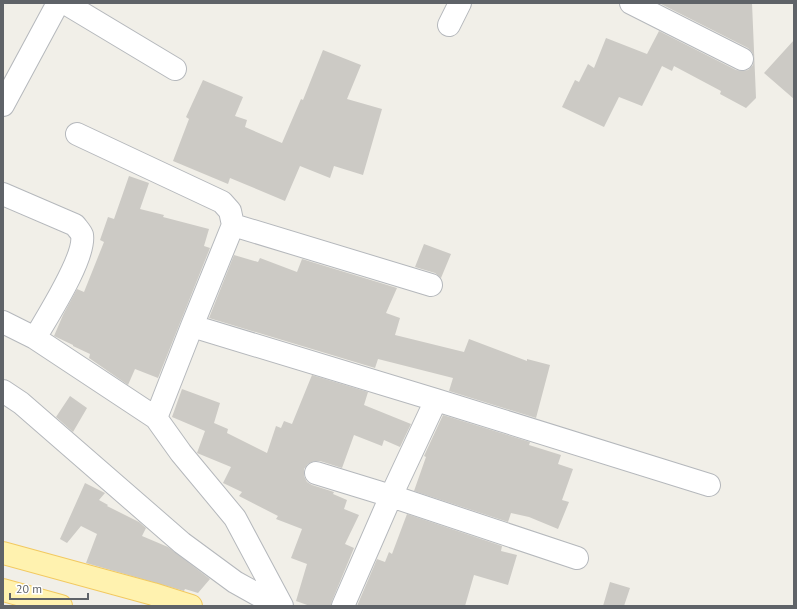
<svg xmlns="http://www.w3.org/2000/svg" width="797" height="609" font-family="'PT Sans',sans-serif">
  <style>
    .building { fill: #cccac5 }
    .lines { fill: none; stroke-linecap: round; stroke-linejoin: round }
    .minor-casing { stroke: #b5b8bc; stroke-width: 24 }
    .major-casing { stroke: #f2c960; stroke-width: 24 }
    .minor { stroke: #fff; stroke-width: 22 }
    .major { stroke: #fff2af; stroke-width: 22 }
  </style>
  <rect width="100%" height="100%" fill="#f1efe8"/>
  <!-- building -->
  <path class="building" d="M659,3H752L756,98L746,108L720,94L721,91L674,66L672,71L662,66L642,106L619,97L604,127L562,107L575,80L579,82L588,64L594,68L606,38L647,54L659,31L736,70L743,71L748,70L753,65L754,58L752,52L748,48Z
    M794,40V99L764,73Z
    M323,50L361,65L347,99L382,109L363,175L334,166L330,178L300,166L285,201L230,178L228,184L173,161L189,119L186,117L203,80L243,97L235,116L247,120L245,127L282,143L301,99L303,100Z
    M129,176L149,183L140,209L164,215L163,217L209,229L204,246L210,248L158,378L135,369L128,385L89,358L90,354L73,346V345L54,336L63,315L77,289L84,292L104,242L100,240L108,217L114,219Z
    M424,244L451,254L441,278L435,273L415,267Z
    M234,255L258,262L260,258L297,272L302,259L397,288L386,313L400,318L395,335L464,352L469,339L527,361V359L550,365L536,418L449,391L453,378L378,359L375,368L209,318Z
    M312,375L368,392L364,405L411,424L400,447L384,440L382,446L354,435L342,468L320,461H314L308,464L304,469V476L307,482L312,485L334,492L333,494L347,500L344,509L359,515L345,544L354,548L332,601L331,606H310L296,601L307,564L291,558L302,529L276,519L278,516L239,496L242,492L223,483L231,467L197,453L205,431L172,417L182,389L220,403L214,423L228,429L227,433L267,453L276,426L281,428L284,421L292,424Z
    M70,396L87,408L73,432L56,417Z
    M443,415L530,442L529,445L561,455L558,464L573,469L562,500L569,502L558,529L529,517L511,513L508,522L414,491L426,457L424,456Z
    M85,483L105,493L99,500L108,505L107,506L139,522L146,528L142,536L168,547L210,579L198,593L185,589L184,591L86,563L97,534L81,526L67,543L60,539Z
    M407,514L502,546L501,551L517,555L508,585L474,575L465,606H357L377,559L385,562L389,552L392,554Z
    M610,582L630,588L624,606H603Z"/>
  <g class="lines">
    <defs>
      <path id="minor" d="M65,3L175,69
        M631,3L742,59
        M449,25L460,3
        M3,105L58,3
        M77,134L222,202L230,211L233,225L192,326L156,418
        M3,194L75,225C77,228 81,232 82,235C86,257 47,317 35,338
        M233,225L431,285
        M3,322L35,338L156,418L181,453L235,518L282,606
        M192,326L436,400L709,485
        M3,391L21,403L182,543L235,582L278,606
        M316,473L391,496L577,558
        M343,606L391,496L436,400"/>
      <path id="major" d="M3,553L153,594L191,606
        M3,590L61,606"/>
    </defs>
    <!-- minor casing -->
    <use href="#minor" class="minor-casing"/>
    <!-- major casing -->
    <use href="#major" class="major-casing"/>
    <!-- minor -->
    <use href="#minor" class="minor"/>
    <!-- major -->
    <use href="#major" class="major"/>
  </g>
  <!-- border -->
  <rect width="797" height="609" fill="none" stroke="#5f6368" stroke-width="8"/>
  <!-- scale -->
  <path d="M10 593v6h78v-6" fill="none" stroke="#5f6368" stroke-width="2"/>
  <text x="16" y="593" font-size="12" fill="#5f6368" stroke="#ffffff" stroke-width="3" paint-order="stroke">20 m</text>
</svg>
